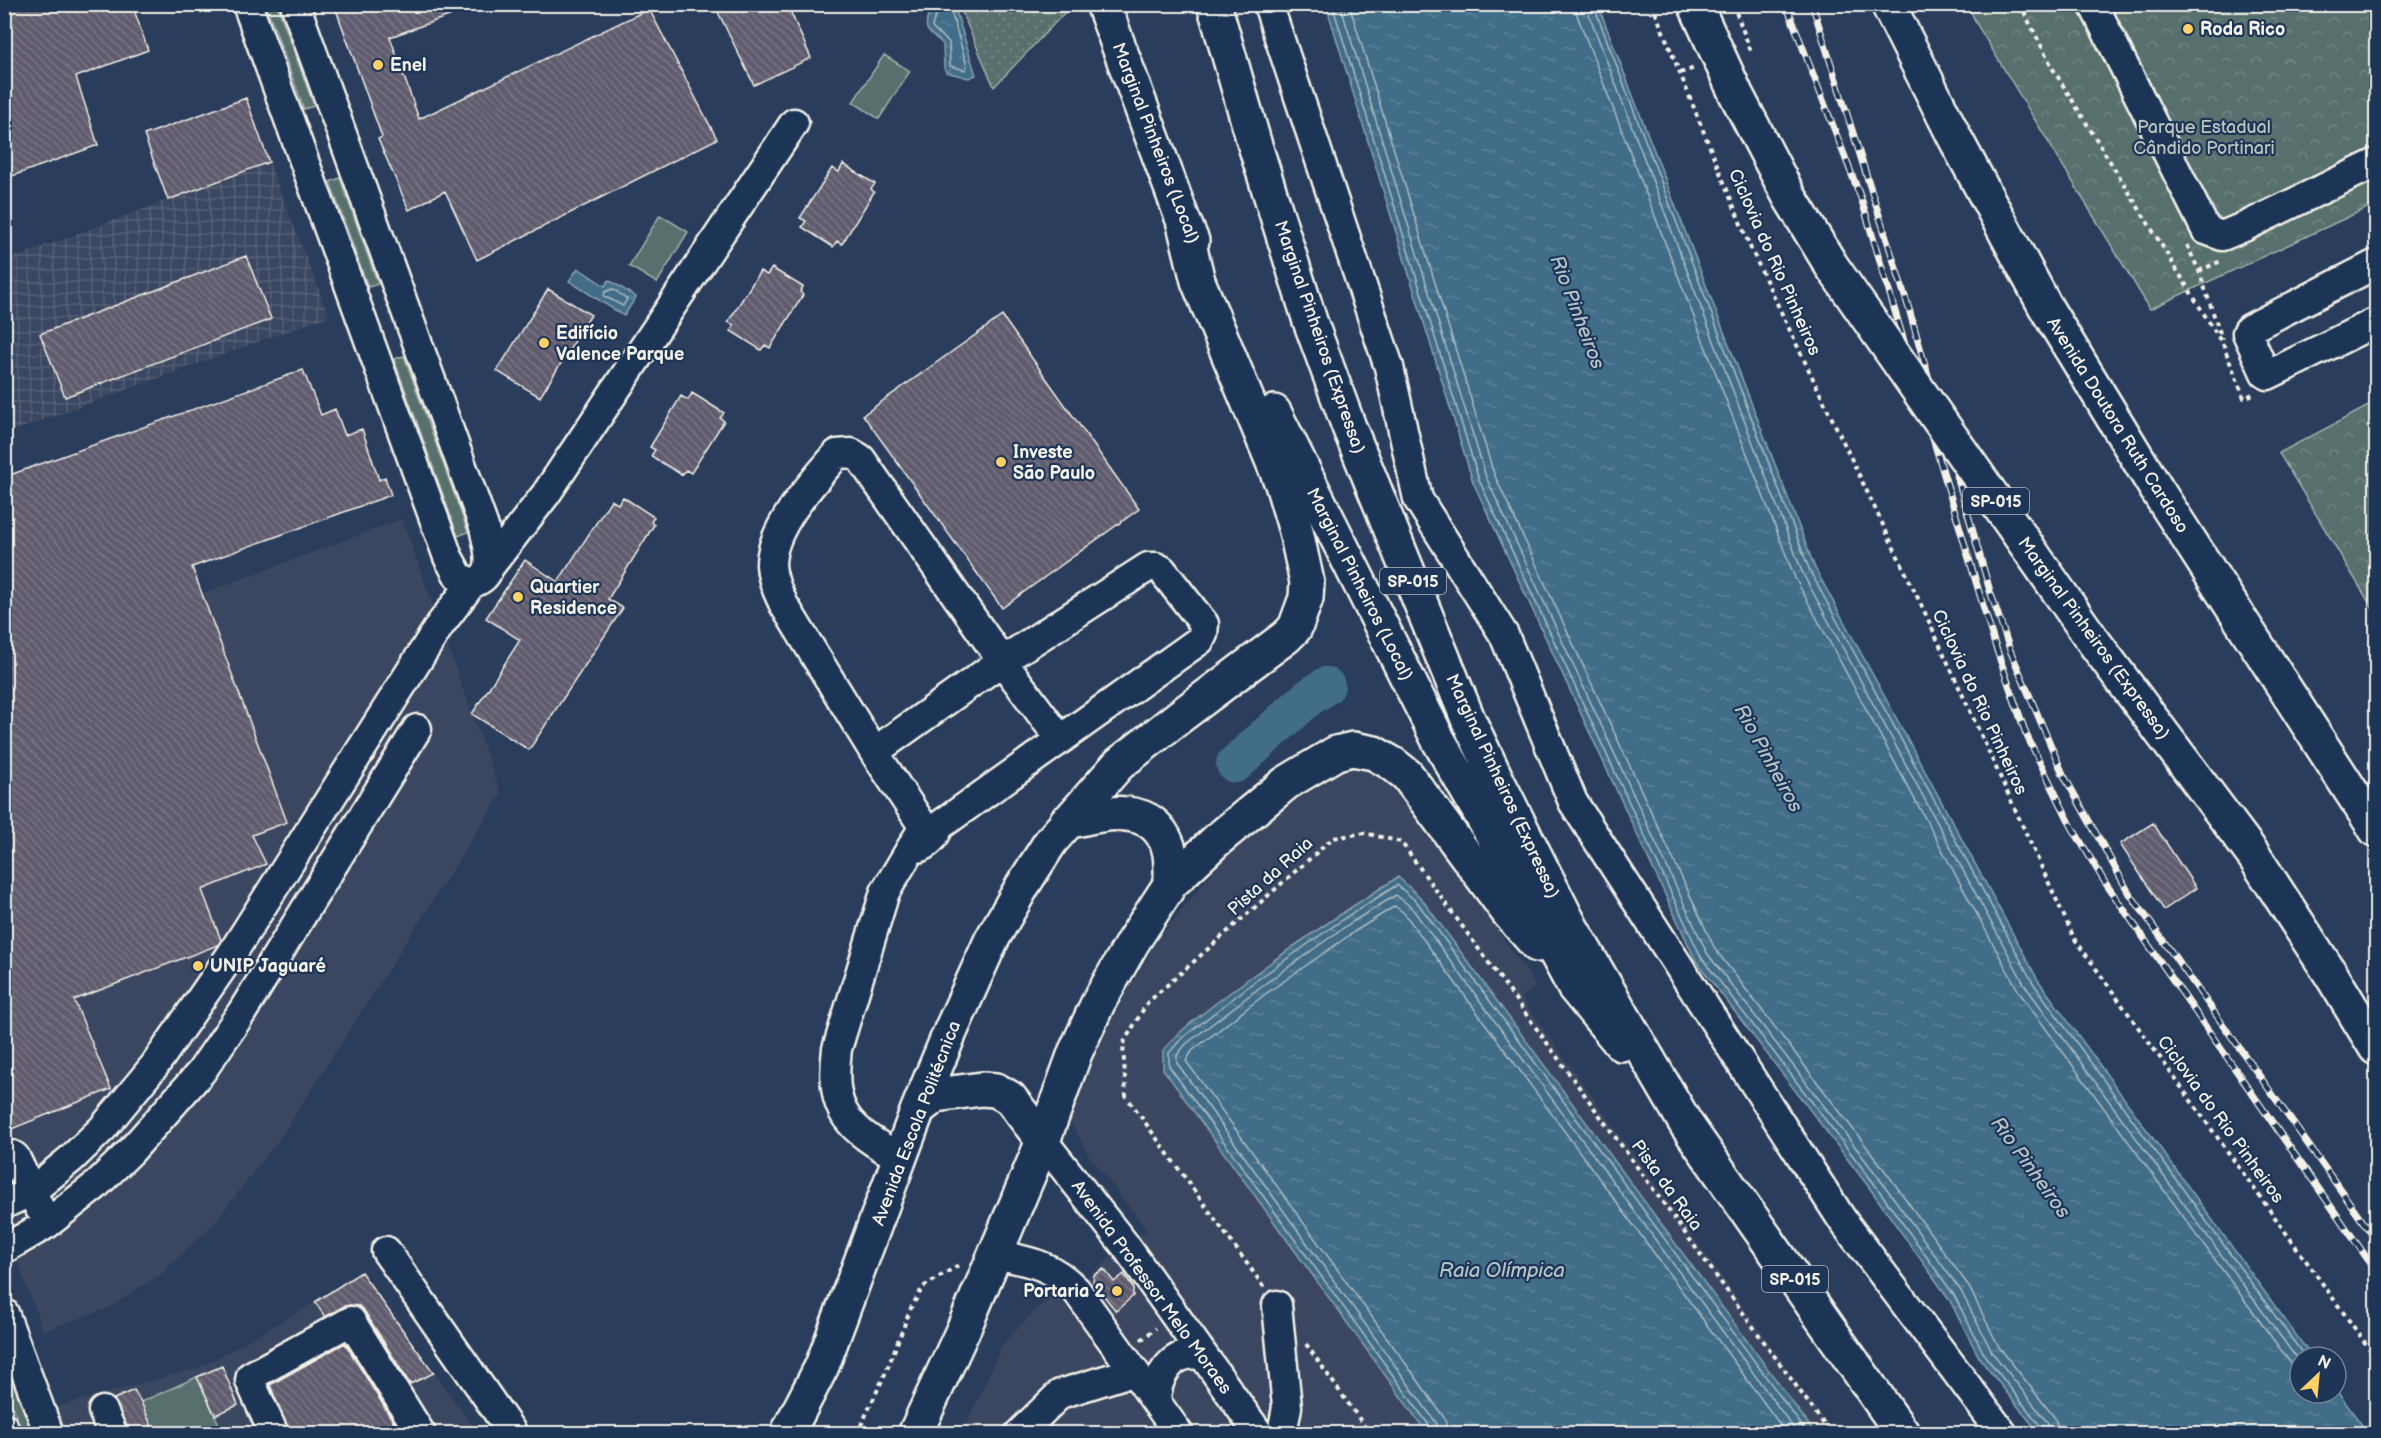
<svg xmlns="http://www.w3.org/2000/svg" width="2381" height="1438" font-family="'Balsamiq Sans',sans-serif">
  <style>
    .built { fill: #3a4661 }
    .industrial { fill: url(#industrial-grid) }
    .grass { fill: #58706d; stroke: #a6b0aa; stroke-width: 1.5 }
    .park { fill: url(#park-crowns); stroke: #a6b0aa; stroke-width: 1.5 }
    .garden { fill: url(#garden-dots); stroke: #a6b0aa; stroke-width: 1.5 }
    .water { fill: url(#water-ripples); stroke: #89a2ae; stroke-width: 1.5 }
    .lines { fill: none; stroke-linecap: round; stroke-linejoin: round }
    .shore { stroke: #adbcc2; stroke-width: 1.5 }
    .river { stroke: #426d88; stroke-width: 38 }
    .building { fill: url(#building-back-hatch); stroke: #f4f1e8; stroke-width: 1.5 }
    .minor-casing { stroke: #f4f1e8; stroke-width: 33 }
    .highway-casing { stroke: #f4f1e8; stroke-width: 38 }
    .path { stroke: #f4f1e8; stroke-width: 4; stroke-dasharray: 4.5 4.5; stroke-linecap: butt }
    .minor { stroke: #1d3557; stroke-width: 28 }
    .highway { stroke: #1d3557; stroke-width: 33 }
    .rail-casing { stroke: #f4f1e8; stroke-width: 7 }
    .rail { stroke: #1d3557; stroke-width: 4.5; stroke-dasharray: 14; stroke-linecap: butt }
    .highway-bridge-casing { stroke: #f4f1e8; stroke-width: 38; stroke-linecap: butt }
    .highway-bridge { stroke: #1d3557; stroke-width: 33 }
    .poi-dot { fill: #ffd166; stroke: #1d3557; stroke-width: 2 }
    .labels { text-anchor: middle; stroke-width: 4.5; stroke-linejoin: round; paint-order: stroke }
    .shield { fill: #1d3557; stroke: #b4b9bc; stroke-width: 1.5 }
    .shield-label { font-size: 16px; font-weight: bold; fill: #f4f1e8 }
    .poi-label { font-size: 18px; font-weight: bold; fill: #f4f1e8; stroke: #1d3557; text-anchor: start }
    .park-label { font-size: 18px; fill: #bdc4bd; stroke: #1d3557 }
    .street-label { font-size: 18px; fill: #f4f1e8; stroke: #1d3557 }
    .water-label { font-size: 20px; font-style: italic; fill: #b6c3c6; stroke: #1d3557 }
  </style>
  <defs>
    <pattern id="industrial-grid" width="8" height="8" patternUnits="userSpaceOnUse" patternTransform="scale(1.5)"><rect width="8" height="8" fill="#3a4661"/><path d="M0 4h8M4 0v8" fill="none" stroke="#576178"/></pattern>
    <pattern id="park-crowns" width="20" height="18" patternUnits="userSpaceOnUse" patternTransform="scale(1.5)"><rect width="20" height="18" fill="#58706d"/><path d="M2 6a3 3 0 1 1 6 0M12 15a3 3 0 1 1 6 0" fill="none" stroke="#718582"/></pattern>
    <pattern id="garden-dots" width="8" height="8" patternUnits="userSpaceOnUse" patternTransform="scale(1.5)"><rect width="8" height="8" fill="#58706d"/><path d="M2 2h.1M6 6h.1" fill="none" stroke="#718582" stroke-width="1.8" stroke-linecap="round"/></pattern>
    <pattern id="water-ripples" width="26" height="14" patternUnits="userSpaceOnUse" patternTransform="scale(1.5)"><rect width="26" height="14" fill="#426d88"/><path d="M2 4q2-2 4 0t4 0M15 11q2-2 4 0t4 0" fill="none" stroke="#5e8299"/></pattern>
    <pattern id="building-back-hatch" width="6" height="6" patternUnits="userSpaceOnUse" patternTransform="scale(1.5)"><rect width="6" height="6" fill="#605c6e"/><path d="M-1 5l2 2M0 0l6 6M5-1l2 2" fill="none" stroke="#777483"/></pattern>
  </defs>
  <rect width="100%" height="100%" fill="#2a3d5c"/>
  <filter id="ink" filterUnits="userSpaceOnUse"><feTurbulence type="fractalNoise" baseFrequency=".0167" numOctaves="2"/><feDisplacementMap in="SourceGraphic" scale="12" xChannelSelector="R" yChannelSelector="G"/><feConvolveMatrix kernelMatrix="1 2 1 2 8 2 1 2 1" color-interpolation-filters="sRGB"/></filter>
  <g filter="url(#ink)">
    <!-- built -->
    <path class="built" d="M402,519L501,794L281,1137L212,1226L161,1274L107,1309L43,1331L5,1227V667Z
      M1365,767L1391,776L1536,986L1521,997L1834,1433L962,1434L1002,1345L1053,1292L1083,1326L1108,1307L1086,1279L1125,1245L1147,1230L1089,1156L1068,1117L1108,1025L1158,939L1225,857L1294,802L1343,768Z
      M361,1272L478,1433H62L53,1408L201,1367L302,1310Z"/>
    <!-- industrial -->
    <path class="industrial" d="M269,162L329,316L5,434V261Z"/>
    <!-- grass -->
    <path class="grass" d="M266,5H277L314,106L304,109Z
      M884,55L910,71L879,119L853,102Z
      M340,178L378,284L368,287L330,182Z
      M660,215L688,232L657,283L629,266Z
      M404,356L468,532L458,536L394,359Z
      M5,1356L33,1433H22L5,1385Z
      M197,1377L223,1433H155L141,1402Z"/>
    <!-- park -->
    <path class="park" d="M1968,5H2376V204L2150,309L1976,23Z
      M2376,402V614L2279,453Z"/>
    <!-- garden -->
    <path class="garden" d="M959,5H1072L994,87Z"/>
    <!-- water -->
    <path class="water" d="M942,5H954L976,75L969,78L946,72L944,68L943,44C930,31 922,35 929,11Z
      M1326,5H1598L1815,568L2038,980L2312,1357H2300V1393H2336V1390L2368,1433H2039L1980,1359L1949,1299L1868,1186L1696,961L1473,482Z
      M578,268L605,286L609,280L636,297L624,316L569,281Z
      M1398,877L1421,898L1815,1433H1427L1163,1069V1051C1181,1028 1205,1012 1228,994C1283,952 1340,914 1398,877Z"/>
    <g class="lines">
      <!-- shore -->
      <path class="shore" d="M942,4C941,13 933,15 932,28L949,42L950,66L965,70L967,66L949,4
        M1332,4L1479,480L1701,957L1873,1182L1954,1295L1985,1356L2042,1428L2043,1434
        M1340,4L1486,477L1707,953L1879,1178L1961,1291L1992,1352L2048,1423L2051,1434
        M1349,4L1494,474L1715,949L1886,1172L1968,1285L1999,1347L2055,1418L2060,1434
        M1576,4L1577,15L1795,578L2019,992L2300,1376
        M1585,4L1803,574L2026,987L2300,1363
        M1593,4L1810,571L2033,983L2305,1357
        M613,289L627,299L623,306L604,296L605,292Z
        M1432,1434L1431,1428L1408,1396L1169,1066V1053L1181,1039L1254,982L1345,918L1397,885L1417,902L1808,1434
        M1439,1434L1437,1424L1414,1392L1177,1063V1055L1186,1044L1259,988L1349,924L1396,895L1411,907L1798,1434
        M1448,1434L1445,1419L1422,1386L1186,1061L1192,1051L1264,995L1354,932L1395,906L1404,913L1787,1434"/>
      <!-- river -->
      <path class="river" d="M1235,764L1308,698L1326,686"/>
    </g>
    <!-- building -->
    <path class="building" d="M4,4H132L148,50L76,77L98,145L4,179Z
      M334,4H473L474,7L390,37L419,119L649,9L717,139L477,260L445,191L409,210L378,139L382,137Z
      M714,4H787L811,58L754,85Z
      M246,98L269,162L168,200L144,135Z
      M843,164L875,184L871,189L874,192L842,244L837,241L833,247L802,227L806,221L800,218L832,168L839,172Z
      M246,256L271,319L65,397L40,334Z
      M772,268L803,287L800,292L803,295L770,348L765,345L761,350L731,331L734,325L728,322L760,271L767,275Z
      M548,289L591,315L540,397L497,371Z
      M1002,316L1139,509L1002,608L863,415Z
      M303,370L321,415L335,409L345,435L362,429L379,480L385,477L391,495L192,567L287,822L252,835L266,864L202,890L221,940L218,945L74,1000L111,1089L4,1132V477Z
      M692,393L724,413L720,418L724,421L691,473L686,470L682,475L651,456L655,450L650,447L681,396L688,400Z
      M623,497L654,517L651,522L654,525L608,599L623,608L529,750L472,714L520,640L486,618L525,560L558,582L611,500L618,504Z
      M2153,823L2196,888L2164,910L2120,844Z
      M1104,1269L1114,1282L1124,1274L1133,1287V1296L1116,1311L1093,1282L1094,1275Z
      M361,1272L412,1343L434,1373L410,1384L365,1312L359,1306L350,1305L344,1306L325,1317L315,1302Z
      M345,1343L401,1434H290L270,1385Z
      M222,1366L238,1405L215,1415L197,1377Z
      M134,1390L141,1402L155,1434H129L114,1399Z"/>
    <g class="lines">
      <defs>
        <path id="minor" d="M247,4L448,557L459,577L472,583C499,575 488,548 484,527L295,4
          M1268,4L1389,367L1418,499L1504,635L1573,802L1843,1221L2003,1434
          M2093,4L2206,230L2222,236L2246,226L2376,163
          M2376,264L2249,329L2247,333L2265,373L2268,375L2376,322
          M490,566L546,494L794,123
          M874,752L1002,661L1148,567H1156L1162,570L1204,624L1203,634L1200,640L939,826C935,838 924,849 911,849
          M925,829L874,752L784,605C778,592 772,580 771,565C771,526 813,483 837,454L851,453L861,459L1002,661L1060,739
          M1043,1141L1125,1245L1259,1434
          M4,1158L12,1155L15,1157L40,1209
          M900,1158C848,1128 829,1113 837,1049L885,892L919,835
          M4,1204L32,1191L72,1158L103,1128L155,1065L231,955L440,625L472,583
          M4,1249L47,1224L95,1186L130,1152L201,1072L242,1012L417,729
          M386,1251L513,1434
          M994,1254C1028,1261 1051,1264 1076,1290L1179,1434
          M1277,1305L1287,1407L1282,1434
          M4,1313L49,1434
          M1156,1401C1157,1375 1173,1348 1203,1356
          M103,1411L113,1434
          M4,1428L6,1434
          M274,1434L250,1381L251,1376L351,1321L421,1434
          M1019,1434L1060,1394L1134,1371"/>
        <path id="highway" d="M1103,4L1183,220L1192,241
          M1214,4L1254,142L1310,321L1349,427L1468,719L1496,778L1571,927L1686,1124L1903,1434
          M1888,4L1955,138L2045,306L2157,490L2376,830
          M1274,412L1439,741L1499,846L1574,987L1621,1044
          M1066,822C1102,814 1151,800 1168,846C1172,857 1171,871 1171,883
          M2332,976L2376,1048
          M918,1109L936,1095L982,1089L996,1090L1010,1098L1043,1141
          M787,1434L822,1366L918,1109L951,1030L991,941L1023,885L1051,841L1119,764L1179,717L1286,637L1295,628L1306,598L1307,582L1296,531L1282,484L1198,281L1183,220
          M915,1434L964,1328L1043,1141L1075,1053L1098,1003L1132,943L1171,883L1217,840L1286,783L1336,753L1353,749L1374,753L1393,764L1407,775L1508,912L1537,945"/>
      </defs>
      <!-- minor casing -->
      <use href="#minor" class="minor-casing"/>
      <!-- highway casing -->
      <use href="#highway" class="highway-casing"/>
      <!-- path -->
      <path class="path" d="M1652,4L1751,249L1926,615L2074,938L2376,1358
        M1733,4L1750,49L1745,51
        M2020,4L2053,69L2225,348
        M1680,73L1695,68
        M2187,245L2199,271L2222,339
        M2199,271L2223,260
        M2226,352L2244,398L2253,394
        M1264,1287L1126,1096L1123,1044L1147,1003L1333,838L1365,833L1401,842L1831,1434
        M1141,1340L1156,1328
        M1306,1344L1370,1434
        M857,1434L886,1372L911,1308L923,1287L962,1263"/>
      <!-- minor -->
      <use href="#minor" class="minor"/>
      <!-- highway -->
      <use href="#highway" class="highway"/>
      <defs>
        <path id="rail" d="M1786,4L1862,201L1994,642L2026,734L2072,827L2104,881L2376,1271
          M1812,4L1909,309L1990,591L2010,650L2063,774L2128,891L2376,1240"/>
      </defs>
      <!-- rail casing -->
      <use href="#rail" class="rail-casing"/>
      <!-- rail -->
      <use href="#rail" class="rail"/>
      <defs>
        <path id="highway-bridge" d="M1695,4L1736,94L1789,196L1831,265L2094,642L2254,856L2332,976"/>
      </defs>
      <!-- highway-bridge casing -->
      <use href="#highway-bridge" class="highway-bridge-casing"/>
      <!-- highway-bridge -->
      <use href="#highway-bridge" class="highway-bridge"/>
    </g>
  </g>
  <!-- markers -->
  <g class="poi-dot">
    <circle cx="2188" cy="29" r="6"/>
    <circle cx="378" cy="65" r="6"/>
    <circle cx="544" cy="343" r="6"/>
    <circle cx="1001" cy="462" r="6"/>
    <circle cx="518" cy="597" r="6"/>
    <circle cx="198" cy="966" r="6"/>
    <circle cx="1117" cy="1291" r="6"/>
  </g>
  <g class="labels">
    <!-- shield labels -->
    <g class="shield">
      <rect x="1963" y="488" width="66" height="26" rx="4.5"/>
      <rect x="1380" y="568" width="66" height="26" rx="4.5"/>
      <rect x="1762" y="1266" width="66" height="26" rx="4.5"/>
    </g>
    <g class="shield-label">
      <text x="1996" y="507">SP-015</text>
      <text x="1413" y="587">SP-015</text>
      <text x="1795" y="1285">SP-015</text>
    </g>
    <!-- poi labels -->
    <g class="poi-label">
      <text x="2200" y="35">Roda Rico</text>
      <text x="390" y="71">Enel</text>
      <text x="556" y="339">Edifício<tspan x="556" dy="21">Valence Parque</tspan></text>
      <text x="1013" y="458">Investe<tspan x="1013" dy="21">São Paulo</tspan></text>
      <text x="530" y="593">Quartier<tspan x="530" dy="21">Residence</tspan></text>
      <text x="210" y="972">UNIP Jaguaré</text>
      <text x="1105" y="1297" text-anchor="end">Portaria 2</text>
    </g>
    <!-- park labels -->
    <g class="park-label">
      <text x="2204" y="133">Parque Estadual<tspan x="2204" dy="21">Cândido Portinari</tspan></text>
    </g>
    <!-- street labels -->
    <g class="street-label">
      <text transform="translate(1156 143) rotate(69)" y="6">Marginal Pinheiros (Local)</text>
      <text transform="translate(1775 262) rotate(66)" y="6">Ciclovia do Rio Pinheiros</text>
      <text transform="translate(1320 337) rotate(71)" y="6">Marginal Pinheiros (Expressa)</text>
      <text transform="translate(2118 425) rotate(58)" y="6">Avenida Doutora Ruth Cardoso</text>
      <text transform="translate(1360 584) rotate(63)" y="6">Marginal Pinheiros (Local)</text>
      <text transform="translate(2094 638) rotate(54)" y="6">Marginal Pinheiros (Expressa)</text>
      <text transform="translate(1980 702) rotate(65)" y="6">Ciclovia do Rio Pinheiros</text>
      <text transform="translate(1503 786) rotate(65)" y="6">Marginal Pinheiros (Expressa)</text>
      <text transform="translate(1270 876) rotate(-42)" y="6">Pista da Raia</text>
      <text transform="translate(2221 1119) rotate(54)" y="6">Ciclovia do Rio Pinheiros</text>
      <text transform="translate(916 1123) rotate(-69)" y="6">Avenida Escola Politécnica</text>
      <text transform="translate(1667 1185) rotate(54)" y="6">Pista da Raia</text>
      <text transform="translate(1152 1287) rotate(54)" y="6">Avenida Professor Melo Moraes</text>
    </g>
    <!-- water labels -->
    <g class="water-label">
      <text transform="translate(1578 312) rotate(69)" y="7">Rio Pinheiros</text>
      <text transform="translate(1769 758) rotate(61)" y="7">Rio Pinheiros</text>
      <text transform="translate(2031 1167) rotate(54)" y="7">Rio Pinheiros</text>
      <text x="1502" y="1277">Raia Olímpica</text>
    </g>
  </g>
  <!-- margin -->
  <rect width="2381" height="1438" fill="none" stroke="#1d3557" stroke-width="24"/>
  <rect x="12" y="12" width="2357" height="1414" fill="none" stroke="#f4f1e8" stroke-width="2" filter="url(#ink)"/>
  <!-- north arrow -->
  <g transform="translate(2318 1375) rotate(26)"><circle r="28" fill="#1d3557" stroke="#738091" stroke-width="1.5"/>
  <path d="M0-4.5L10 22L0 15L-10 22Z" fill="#ffd166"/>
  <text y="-9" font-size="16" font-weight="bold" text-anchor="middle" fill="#f4f1e8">N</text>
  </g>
</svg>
